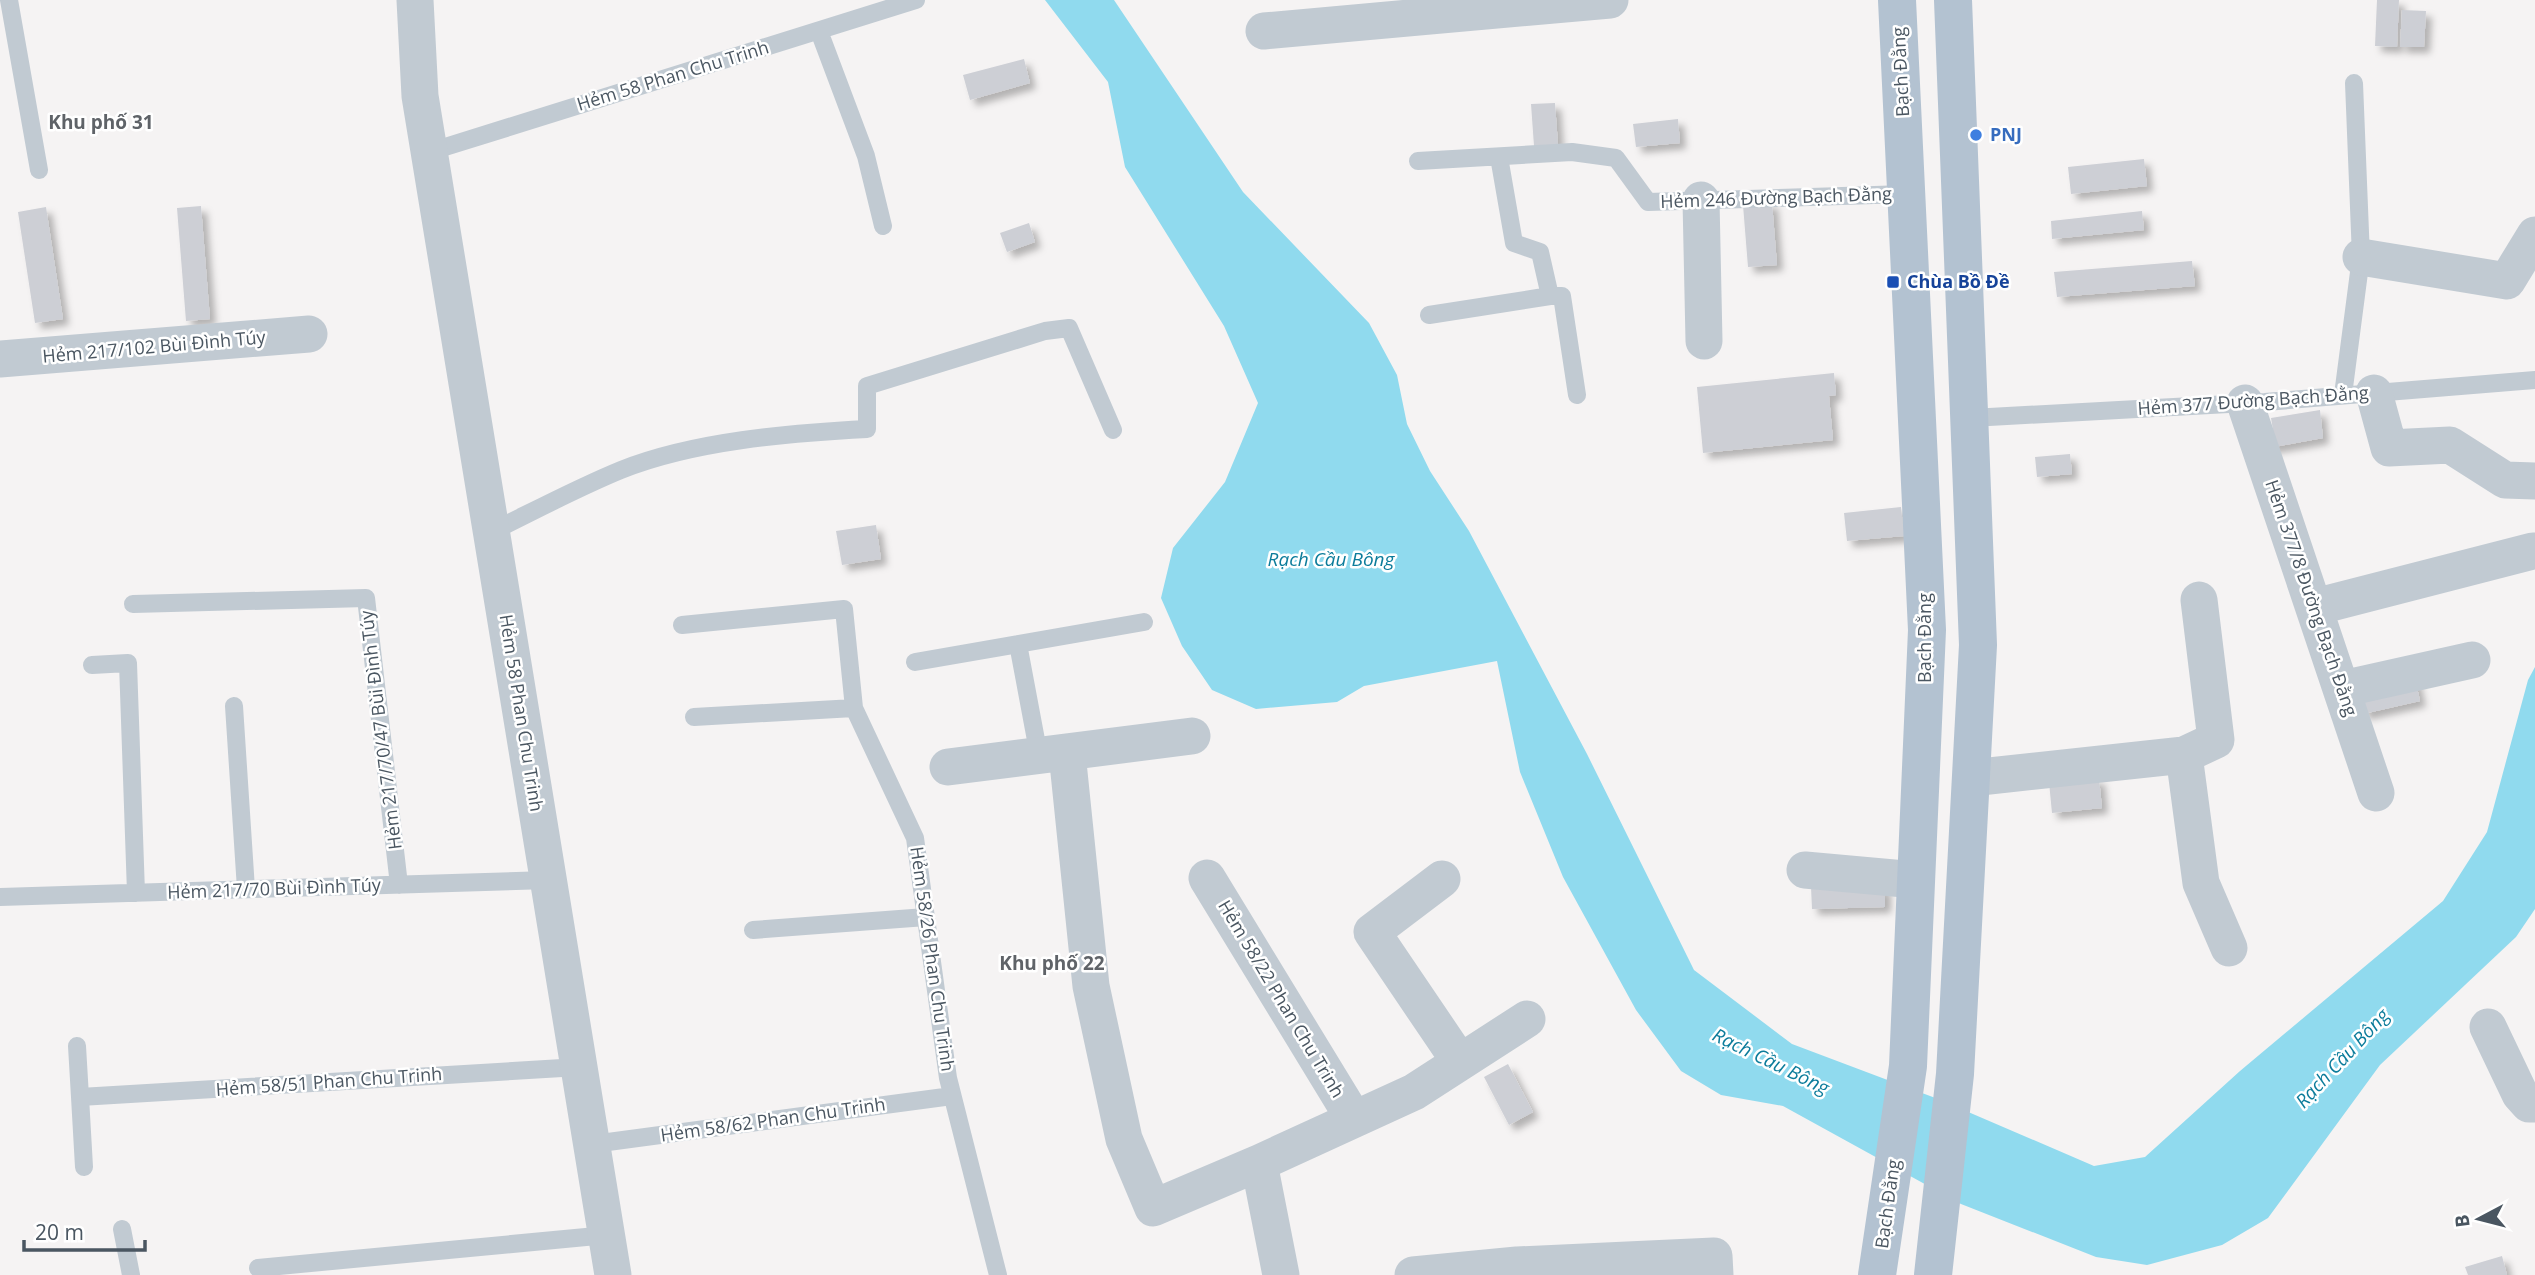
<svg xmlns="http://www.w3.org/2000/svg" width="2535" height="1275" font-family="'Open Sans',sans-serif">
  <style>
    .water { fill: #90daee }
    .building { fill: #cdcfd5; filter: url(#shadow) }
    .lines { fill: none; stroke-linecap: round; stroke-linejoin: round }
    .service { stroke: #c1cad2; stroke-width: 18 }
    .minor { stroke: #c1cad2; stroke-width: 37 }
    .primary { stroke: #b3c2d1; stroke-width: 38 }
    .shop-dot { fill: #3f7fe0; stroke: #fff; stroke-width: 2.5 }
    .transit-dot { fill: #1a4fb4; stroke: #fff; stroke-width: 2.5 }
    .labels { text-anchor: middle; stroke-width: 5; stroke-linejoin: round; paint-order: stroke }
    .street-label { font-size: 18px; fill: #4a5661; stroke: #fff }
    .shop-label { font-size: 18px; font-weight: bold; fill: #366cbe; stroke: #fff; text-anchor: start }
    .transit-label { font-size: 18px; font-weight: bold; fill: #164399; stroke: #fff; text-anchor: start }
    .neighbourhood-label { font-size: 19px; font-weight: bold; fill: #5f6368; stroke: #fff }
    .water-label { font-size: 19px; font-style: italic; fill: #0c7c9b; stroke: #fff }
  </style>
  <defs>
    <filter id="shadow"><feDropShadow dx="6" dy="6" stdDeviation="3.5" flood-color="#0004"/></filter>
  </defs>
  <rect width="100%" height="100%" fill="#f5f3f3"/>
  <!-- water -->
  <path class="water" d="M1045,0H1114L1243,192L1369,323L1397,375L1407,424L1430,471L1469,531L1587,754L1694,970L1792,1044L1938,1099L2094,1166L2145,1157L2240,1071L2443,901L2487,832L2528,680L2535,667V909L2516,937L2380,1065L2268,1218L2222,1245L2147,1265L2096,1257L1961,1204L1783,1106L1721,1095L1681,1071L1636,1010L1563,877L1520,772L1497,661L1364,686L1337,702L1256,709L1212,690L1182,646L1161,598L1173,548L1225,482L1258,403L1224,326L1125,167L1108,82Z"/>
  <!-- building -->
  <path class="building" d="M2377,0H2399L2397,47L2375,46Z
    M2402,10L2426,11L2424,47H2400Z
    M1024,59L1030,83L970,100L963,75Z
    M1555,103L1558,145L1534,146L1531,104Z
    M1678,119L1680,143L1636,147L1633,124Z
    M2144,159L2147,186L2071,194L2068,167Z
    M1772,202L1777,265L1748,267L1743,205Z
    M201,206L210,319L186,321L177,208Z
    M46,207L63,319L35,323L18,212Z
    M2142,211L2144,230L2052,239L2051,221Z
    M1029,223L1035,242L1007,252L1000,233Z
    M2192,261L2195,286L2057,297L2054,272Z
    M1834,373L1836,395L1829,396L1833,440L1703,453L1697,387Z
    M2320,410L2323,438L2269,448L2266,431L2273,430L2271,418Z
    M2070,454L2072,474L2037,477L2035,457Z
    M1901,507L1904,536L1847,541L1844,513Z
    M876,525L881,559L842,565L836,531Z
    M2415,678L2420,701L2363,714L2358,691Z
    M2099,778L2102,808L2052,813L2049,782Z
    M1885,886V907L1812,909L1811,887Z
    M1508,1064L1533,1112L1509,1125L1484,1077Z
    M2502,1256L2507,1275H2468L2465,1267Z"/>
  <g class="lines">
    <!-- service -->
    <path class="service" d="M9,0L39,170
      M819,31L866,156L883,226
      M429,152L916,0
      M1499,157L1514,243L1540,252L1550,296H1562L1577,395
      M1418,161L1572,152L1616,158L1648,202L1906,194
      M1429,315L1550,296
      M2343,395L2361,257L2354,83
      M1971,418L2265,402L2535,380
      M491,532C534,511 577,488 621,470C693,441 790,433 867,429V386L1045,331L1069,328L1113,430
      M133,604L366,598L399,885
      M682,625L844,609L854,708L915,838L948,1078L998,1275
      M915,662L1018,644
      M92,665L128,663L136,893
      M234,706L246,889
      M694,717L854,708
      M1039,756L1018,644L1144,622
      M0,897L548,880
      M753,930L926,917
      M77,1046L80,1097
      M593,1144L952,1096
      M84,1167L80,1097L579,1067
      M122,1229L131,1275
      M258,1268L607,1235"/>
    <!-- minor -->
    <path class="minor" d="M415,0L420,96L613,1275
      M1264,31L1610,0
      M1701,200L1704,341
      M2361,257L2507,281L2535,235
      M0,359L309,334
      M2374,393L2389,448L2450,445L2505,480L2535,481
      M2245,403L2376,793
      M2315,607L2533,551
      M2342,689L2472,660
      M1067,753L1091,986L1124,1139L1153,1208L1259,1163L1281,1275
      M2184,755L2216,740L2199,600
      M948,767L1192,736
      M1971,778L2184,755L2201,883L2229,948
      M1805,870L1916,880
      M1207,878L1354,1119
      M1442,879L1372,932L1460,1062
      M2488,1027L2520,1094L2529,1104H2535
      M1259,1163L1414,1092L1527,1019
      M1413,1275L1517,1265L1714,1256L1715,1275"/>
    <!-- primary -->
    <path class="primary" d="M1877,1275L1908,1066L1927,630L1897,0
      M1933,1275L1955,1074L1978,645L1953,0"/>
  </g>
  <!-- markers -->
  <circle class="shop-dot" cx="1976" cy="135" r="7"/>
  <rect class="transit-dot" x="1886" y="275" width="14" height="14" rx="3.5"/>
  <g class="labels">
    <!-- street labels -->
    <g class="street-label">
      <text transform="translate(1901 72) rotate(-93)" y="6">Bạch Đằng</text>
      <text transform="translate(673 76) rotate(-17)" y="6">Hẻm 58 Phan Chu Trinh</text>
      <text transform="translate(1776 198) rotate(-2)" y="6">Hẻm 246 Đường Bạch Đằng</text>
      <text transform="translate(154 347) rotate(-5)" y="6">Hẻm 217/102 Bùi Đình Túy</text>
      <text transform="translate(2253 401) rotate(-4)" y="6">Hẻm 377 Đường Bạch Đằng</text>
      <text transform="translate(2311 598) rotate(71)" y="6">Hẻm 377/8 Đường Bạch Đằng</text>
      <text transform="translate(1925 638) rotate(-90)" y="6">Bạch Đằng</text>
      <text transform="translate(521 713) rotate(81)" y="6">Hẻm 58 Phan Chu Trinh</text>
      <text transform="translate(381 730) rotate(-97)" y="6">Hẻm 217/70/47 Bùi Đình Túy</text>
      <text transform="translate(274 889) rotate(-2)" y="6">Hẻm 217/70 Bùi Đình Túy</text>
      <text transform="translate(932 959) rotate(82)" y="6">Hẻm 58/26 Phan Chu Trinh</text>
      <text transform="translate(1281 999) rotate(59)" y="6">Hẻm 58/22 Phan Chu Trinh</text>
      <text transform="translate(329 1082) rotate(-4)" y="6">Hẻm 58/51 Phan Chu Trinh</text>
      <text transform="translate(773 1120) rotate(-8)" y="6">Hẻm 58/62 Phan Chu Trinh</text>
      <text transform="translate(1888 1204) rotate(-82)" y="6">Bạch Đằng</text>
    </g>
    <!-- shop labels -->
    <g class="shop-label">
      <text x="1990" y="141">PNJ</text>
    </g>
    <!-- transit labels -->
    <g class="transit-label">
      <text x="1907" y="288">Chùa Bồ Đề</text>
    </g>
    <!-- neighbourhood labels -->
    <g class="neighbourhood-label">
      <text x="101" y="129">Khu phố 31</text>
      <text x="1052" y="970">Khu phố 22</text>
    </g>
    <!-- water labels -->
    <g class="water-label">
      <text x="1331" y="566">Rạch Cầu Bông</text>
      <text transform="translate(2342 1058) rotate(-47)" y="7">Rạch Cầu Bông</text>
      <text transform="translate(1771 1061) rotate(26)" y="7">Rạch Cầu Bông</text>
    </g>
  </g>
  <!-- north arrow -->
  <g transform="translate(2479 1219) rotate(263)" stroke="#ffffff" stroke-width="5" paint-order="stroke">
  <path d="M0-5L12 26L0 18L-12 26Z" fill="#4a5661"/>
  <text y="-10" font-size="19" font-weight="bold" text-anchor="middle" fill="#4a5661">B</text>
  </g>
  <!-- scale -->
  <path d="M24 1240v10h121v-10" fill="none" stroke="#4a5661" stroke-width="3.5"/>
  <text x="35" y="1240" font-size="21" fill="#4a5661" stroke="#ffffff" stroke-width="5" paint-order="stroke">20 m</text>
</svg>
